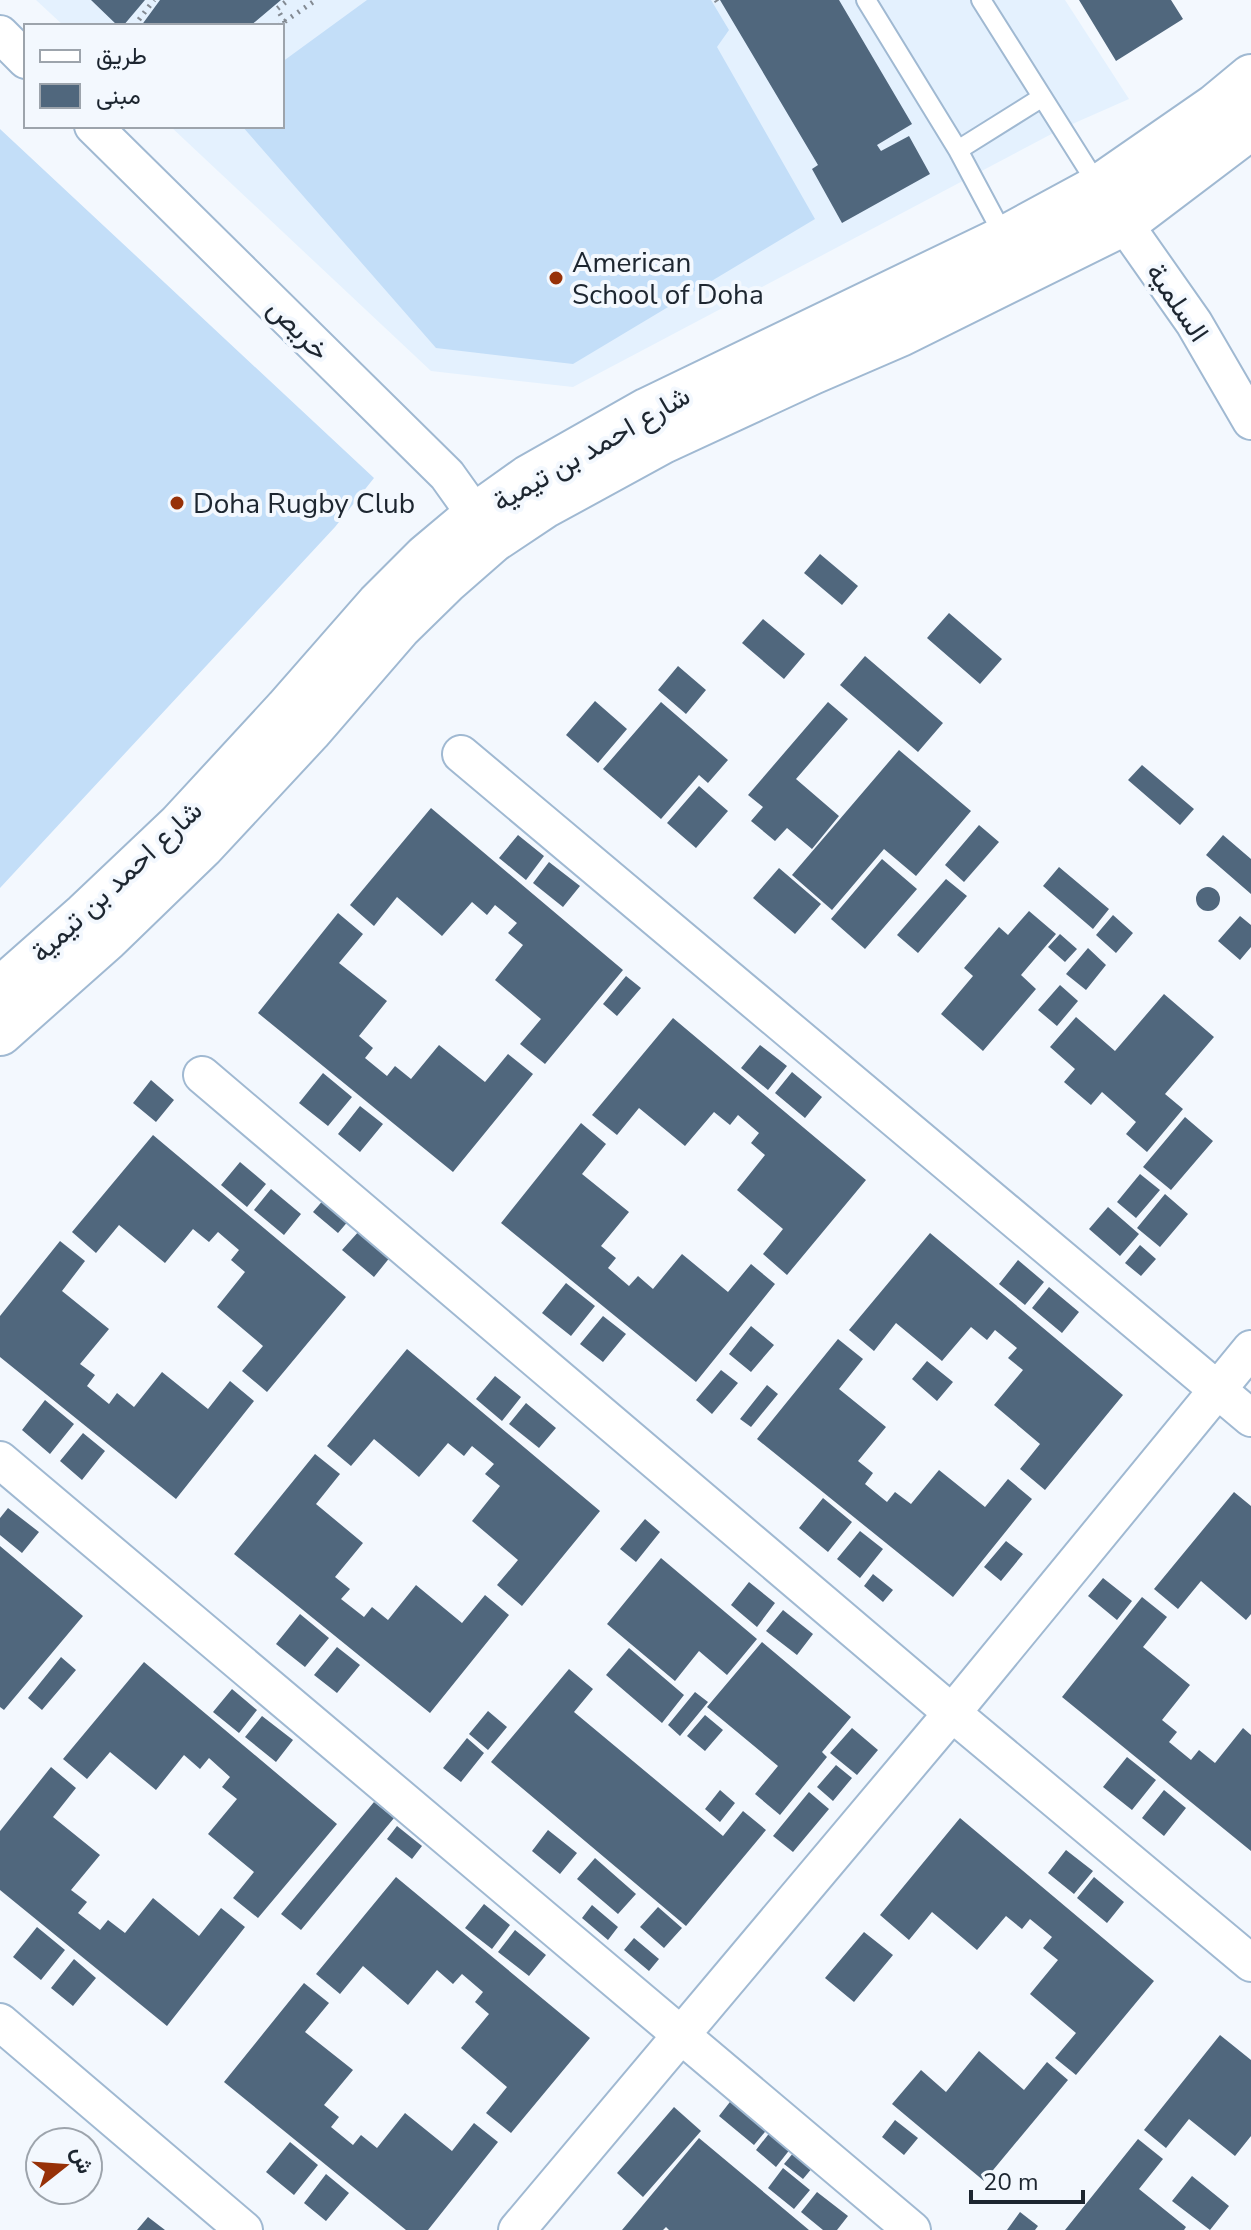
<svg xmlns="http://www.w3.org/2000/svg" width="1251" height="2230" font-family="'Nunito Sans',Vazirmatn,sans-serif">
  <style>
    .built { fill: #e4f1fe }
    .grass { fill: #c3def8 }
    .building { fill: #50677d }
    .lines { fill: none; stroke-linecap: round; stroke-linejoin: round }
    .lane-casing { stroke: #a0b9d2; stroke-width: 22 }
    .street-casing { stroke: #a0b9d2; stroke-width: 40 }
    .secondary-casing { stroke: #a0b9d2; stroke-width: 48 }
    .path { stroke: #838a92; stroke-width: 5; stroke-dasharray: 2 6; stroke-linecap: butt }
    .lane { stroke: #fff; stroke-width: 18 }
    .street { stroke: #fff; stroke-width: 36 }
    .secondary { stroke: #fff; stroke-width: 44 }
    .poi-dot { fill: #973108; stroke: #f3f8fe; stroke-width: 3 }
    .labels { text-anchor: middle; stroke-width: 8; stroke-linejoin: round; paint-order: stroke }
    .poi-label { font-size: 28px; fill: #1d2630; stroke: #f3f8fe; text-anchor: start }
    .street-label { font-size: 28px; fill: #1d2630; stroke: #f3f8fe }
  </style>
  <rect width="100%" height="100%" fill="#f3f8fe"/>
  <!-- built -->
  <path class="built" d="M36,0H1065L1129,99L1061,129L573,387L431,371L170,126H282V26H64Z"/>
  <!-- grass -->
  <path class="grass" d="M367,0H711L729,30L717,47L815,219L573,364L436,348L242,126H282V62Z
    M0,129L374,478L335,527L0,888Z"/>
  <!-- building -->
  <path class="building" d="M91,0H145L123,26H118Z
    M160,0H281L250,26H141Z
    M720,0H839L912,124L877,145L881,151L909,136L930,174L842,223L812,169L818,165Z
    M1079,0H1171L1183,19L1116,61Z
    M820,554L858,586L842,605L804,573Z
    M949,613L1002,659L980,684L927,638Z
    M763,619L805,654L784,679L742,643Z
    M865,656L943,723L918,752L840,685Z
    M678,666L706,690L686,714L658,690Z
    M595,701L627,729L598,763L566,735Z
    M661,702L728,760L708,783L699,775L661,819L603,769Z
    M828,702L848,719L796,779L839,816L812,849L787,828L775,841L751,821L763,807L748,795Z
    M899,750L971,811L916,876L884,849L832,910L792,875Z
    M1142,765L1194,809L1180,825L1128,780Z
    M699,786L728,811L696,848L667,823Z
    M431,808L623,970L545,1064L520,1044L541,1019L495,980L523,945L508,933L517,923L495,905L487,915L472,902L442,936L397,897L374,926L350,905Z
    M979,825L999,842L964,882L945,865Z
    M518,835L544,856L526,880L499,858Z
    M1223,835L1251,859V894L1206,855Z
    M882,859L917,889L865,949L831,919Z
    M549,862L580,886L563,907L533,883Z
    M1059,867L1109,909L1093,929L1043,886Z
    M779,868L821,904L795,934L753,898Z
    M946,879L967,896L918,953L897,935Z
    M1196 899a12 12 0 1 1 24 0a12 12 0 1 1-24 0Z
    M1029,911L1056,934L1021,975L1036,989L983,1051L941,1014L973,976L964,968L999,927L1008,935Z
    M338,913L363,934L339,963L387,1001L359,1036L373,1048L365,1058L387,1076L395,1066L411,1079L439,1045L485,1082L508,1054L533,1074L453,1172L258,1013Z
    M1113,915L1133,933L1116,953L1096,935Z
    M1240,916L1251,925V947L1240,960L1218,941Z
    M1060,934L1077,949L1065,962L1048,947Z
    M1088,948L1106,965L1086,990L1066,974Z
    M626,976L641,988L617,1016L603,1004Z
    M1060,985L1078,1001L1057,1026L1038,1010Z
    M1164,994L1214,1037L1165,1094L1183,1109L1147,1152L1126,1134L1136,1122L1102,1092L1091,1105L1064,1082L1075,1069L1050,1047L1076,1017L1115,1051Z
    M673,1018L866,1180L787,1275L763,1254L783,1229L737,1190L765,1155L751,1143L759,1133L738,1115L730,1125L714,1112L685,1146L639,1108L617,1135L592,1115Z
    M760,1045L787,1066L768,1090L741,1068Z
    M792,1072L822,1097L805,1118L775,1093Z
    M323,1073L352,1097L328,1126L299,1103Z
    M151,1080L174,1100L156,1122L133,1103Z
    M360,1106L383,1124L360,1152L338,1134Z
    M1185,1117L1213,1141L1171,1190L1143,1167Z
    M581,1123L606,1144L582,1174L629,1212L601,1246L616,1258L608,1268L629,1286L638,1276L653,1289L682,1254L728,1292L751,1264L775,1284L696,1382L501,1223Z
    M153,1135L346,1297L267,1392L242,1371L263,1346L217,1307L245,1272L231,1260L239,1250L218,1232L209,1242L193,1229L165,1263L119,1225L96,1253L72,1232Z
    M240,1162L266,1184L247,1207L221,1185Z
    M1140,1174L1160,1190L1136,1218L1117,1202Z
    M271,1189L301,1214L284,1235L254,1210Z
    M1165,1194L1188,1214L1160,1247L1137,1228Z
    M325,1198L350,1219L338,1233L313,1212Z
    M1108,1207L1139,1234L1120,1256L1089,1229Z
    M360,1230L391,1256L374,1277L342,1250Z
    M930,1233L1123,1395L1045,1490L1020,1469L1040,1444L994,1405L1023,1370L1008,1358L1017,1348L995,1330L987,1340L971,1327L942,1361L896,1323L874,1351L849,1330Z
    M60,1241L85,1261L62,1291L109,1329L80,1364L95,1375L87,1386L109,1404L117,1393L134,1407L162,1372L208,1409L230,1381L254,1401L176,1499L0,1357V1316Z
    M1140,1245L1156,1259L1141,1276L1125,1263Z
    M1018,1260L1044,1282L1025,1305L999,1284Z
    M566,1283L595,1306L571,1336L542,1313Z
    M1049,1287L1079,1312L1062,1333L1032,1308Z
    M603,1316L626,1334L603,1362L580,1344Z
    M751,1326L774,1345L751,1372L729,1354Z
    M838,1339L863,1359L839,1389L886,1427L858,1461L873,1473L865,1484L887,1502L895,1492L911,1504L939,1470L985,1507L1008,1479L1032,1499L953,1597L757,1439Z
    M407,1349L600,1511L522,1606L497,1585L518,1560L472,1521L500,1486L485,1474L494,1464L472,1446L464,1456L448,1443L419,1477L374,1439L351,1466L327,1446Z
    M927,1361L953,1382L937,1401L912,1379Z
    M721,1370L738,1383L712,1414L696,1400Z
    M495,1376L521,1397L502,1421L476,1399Z
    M767,1385L778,1394L751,1427L740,1419Z
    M45,1400L74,1424L50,1454L22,1430Z
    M526,1403L556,1428L539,1448L509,1424Z
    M83,1433L105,1451L82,1480L60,1461Z
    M315,1454L340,1474L316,1504L363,1543L335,1577L350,1589L341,1599L364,1617L372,1607L388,1620L416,1585L462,1623L485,1595L509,1615L430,1713L234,1554Z
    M1234,1492L1251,1506V1614L1246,1620L1201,1581L1178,1609L1154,1589Z
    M823,1498L852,1522L828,1552L799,1528Z
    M8,1508L39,1532L22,1553L0,1535V1518Z
    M645,1519L660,1532L636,1562L620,1549Z
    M860,1531L883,1549L860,1578L837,1559Z
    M1006,1541L1023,1554L1001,1581L984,1567Z
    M0,1546L83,1616L4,1710L0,1707Z
    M661,1558L757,1639L727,1675L699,1651L675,1681L607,1624Z
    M873,1574L893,1590L883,1602L864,1586Z
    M1103,1578L1132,1601L1117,1620L1088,1596Z
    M749,1582L775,1603L757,1627L731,1605Z
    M1142,1597L1167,1617L1143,1647L1190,1685L1162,1720L1177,1732L1169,1742L1191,1760L1199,1750L1215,1763L1243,1728L1251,1735V1851L1062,1697Z
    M783,1610L813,1634L797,1655L766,1631Z
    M300,1614L329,1638L305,1667L276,1644Z
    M762,1642L851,1717L822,1752L827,1757L780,1815L755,1794L778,1766L707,1707Z
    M337,1647L360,1665L337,1693L314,1675Z
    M629,1648L684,1695L662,1723L606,1675Z
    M61,1657L76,1670L42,1710L28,1698Z
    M144,1662L337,1824L258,1918L233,1898L254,1872L208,1834L237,1799L222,1787L230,1777L209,1758L200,1769L184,1755L156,1790L110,1752L87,1779L63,1759Z
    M569,1669L593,1689L574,1712L723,1836L743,1811L766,1830L686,1926L491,1762Z
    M232,1689L257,1710L239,1733L213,1712Z
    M695,1692L708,1702L680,1736L668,1725Z
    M488,1711L507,1727L488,1750L469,1734Z
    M705,1715L723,1730L705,1751L687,1736Z
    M262,1716L293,1740L276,1762L245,1737Z
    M852,1728L878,1750L857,1775L830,1753Z
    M467,1738L484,1753L461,1782L443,1768Z
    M1127,1757L1156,1780L1132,1810L1103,1787Z
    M836,1765L852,1778L833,1801L817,1787Z
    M51,1767L76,1788L53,1817L100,1855L71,1890L87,1902L78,1913L100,1930L108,1920L125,1933L153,1898L199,1936L221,1908L245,1927L167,2026L0,1890V1831Z
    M720,1790L735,1803L720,1822L705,1809Z
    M1164,1790L1186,1808L1164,1836L1142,1818Z
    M809,1792L829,1809L793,1852L773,1836Z
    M374,1802L394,1818L301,1930L281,1914Z
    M960,1818L1154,1981L1076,2075L1055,2058L1076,2033L1030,1994L1058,1960L1043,1948L1052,1937L1030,1919L1022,1929L1006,1916L977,1950L932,1912L909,1940L880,1915Z
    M397,1826L422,1846L412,1859L387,1839Z
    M548,1830L577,1853L560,1874L532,1851Z
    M1066,1850L1093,1871L1074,1894L1048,1873Z
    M595,1858L636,1894L618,1914L577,1879Z
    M396,1877L590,2038L511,2133L486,2113L507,2087L461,2048L489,2014L475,2002L483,1992L462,1974L453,1984L437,1970L408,2005L363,1966L340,1994L316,1974Z
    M1094,1877L1124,1902L1107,1923L1077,1898Z
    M484,1904L510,1925L492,1949L465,1928Z
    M592,1905L618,1927L608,1940L582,1918Z
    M658,1907L682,1928L664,1948L640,1927Z
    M37,1927L65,1950L41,1980L13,1957Z
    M515,1930L546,1955L529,1976L498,1952Z
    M864,1932L893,1955L854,2002L825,1978Z
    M634,1938L659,1959L649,1971L624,1950Z
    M74,1959L96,1978L73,2006L51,1988Z
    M304,1983L329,2003L305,2032L353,2070L324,2105L339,2117L331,2127L353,2145L361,2135L377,2148L405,2113L452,2151L474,2123L498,2142L428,2230H406L224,2082Z
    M1220,2035L1251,2060V2136L1235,2156L1189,2119L1166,2148L1144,2130Z
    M979,2051L1024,2090L1047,2062L1068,2080L984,2181L892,2104L921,2070L946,2092Z
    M733,2098L769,2127L754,2145L719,2116Z
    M674,2107L701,2131L643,2197L617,2173Z
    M895,2120L918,2138L904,2155L882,2137Z
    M771,2131L791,2148L776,2167L756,2150Z
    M699,2138L809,2230H669L666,2227L663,2230H622Z
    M1138,2139L1163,2159L1139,2189L1186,2227L1184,2230H1065Z
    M290,2142L318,2165L294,2195L266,2172Z
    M794,2152L813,2167L803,2179L784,2164Z
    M783,2168L810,2190L794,2209L768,2188Z
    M326,2174L349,2193L326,2221L304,2203Z
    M1192,2176L1229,2206L1210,2230L1172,2201Z
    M817,2192L848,2216L837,2230H823L801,2212Z
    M1020,2212L1038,2226L1035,2230H1007Z
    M148,2217L165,2230H137Z"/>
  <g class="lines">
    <defs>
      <path id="lane" d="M866,0L958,150L1005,238
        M981,0L1099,187
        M958,150L1041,98"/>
      <path id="street" d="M0,34L26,60
        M93,126L447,475L492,538
        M1109,202L1194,323L1251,421
        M461,754L1251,1418
        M202,1075L952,1713L1251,1963
        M0,1460L912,2230
        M0,2022L244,2230
        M517,2230L952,1713L1251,1349"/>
      <path id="secondary" d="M0,990L85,915L180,825L287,709L379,604L426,557L476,515L528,478L648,410L1005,238L1099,187L1216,106L1251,77
        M0,1033L107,938L202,846L309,731L399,627L445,582L493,540L544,506L663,441L812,372L900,334L1124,223L1251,127"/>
    </defs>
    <!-- lane casing -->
    <use href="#lane" class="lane-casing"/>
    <!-- street casing -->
    <use href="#street" class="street-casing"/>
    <!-- secondary casing -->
    <use href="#secondary" class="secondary-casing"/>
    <!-- path -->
    <path class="path" d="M716,0L718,3
      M285,22L277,9L288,0
      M134,26L154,0
      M278,26L316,0"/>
    <!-- lane -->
    <use href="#lane" class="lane"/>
    <!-- street -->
    <use href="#street" class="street"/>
    <!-- secondary -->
    <use href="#secondary" class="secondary"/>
  </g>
  <!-- markers -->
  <g class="poi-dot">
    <circle cx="556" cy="278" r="8"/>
    <circle cx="177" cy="503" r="8"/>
  </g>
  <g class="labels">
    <!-- poi labels -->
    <g class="poi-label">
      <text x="572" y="272">American<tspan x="572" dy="32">School of Doha</tspan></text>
      <text x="193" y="513">Doha Rugby Club</text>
    </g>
    <!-- street labels -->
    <g class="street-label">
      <text transform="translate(1178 302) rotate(56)" y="10">السلمية</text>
      <text transform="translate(299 329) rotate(45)" y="10">خريص</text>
      <text transform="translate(591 448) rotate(-30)" y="10">شارع احمد بن تيمية</text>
      <text transform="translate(116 881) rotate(-43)" y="10">شارع احمد بن تيمية</text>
    </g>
  </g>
  <!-- legend -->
  <rect x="24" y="24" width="260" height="104" fill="#f3f8fe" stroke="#9da4ac" stroke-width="2"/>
  <rect x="40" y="50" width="40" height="12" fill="#ffffff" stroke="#9da4ac" stroke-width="2"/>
  <text x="96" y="64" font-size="24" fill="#1d2630">طريق</text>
  <rect x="40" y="84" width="40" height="24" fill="#50677d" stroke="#9da4ac" stroke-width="2"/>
  <text x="96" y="104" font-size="24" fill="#1d2630">مبنى</text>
  <!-- north arrow -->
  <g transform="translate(64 2166) rotate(73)"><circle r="38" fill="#f3f8fe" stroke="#9da4ac" stroke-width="2"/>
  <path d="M0-6L14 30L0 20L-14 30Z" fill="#973108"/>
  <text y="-12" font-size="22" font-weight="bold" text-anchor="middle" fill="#1d2630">ش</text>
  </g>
  <!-- scale -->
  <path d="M971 2190v12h112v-12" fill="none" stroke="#1d2630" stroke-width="4"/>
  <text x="983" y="2190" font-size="24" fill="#1d2630" stroke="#f3f8fe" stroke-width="6" paint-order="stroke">20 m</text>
</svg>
